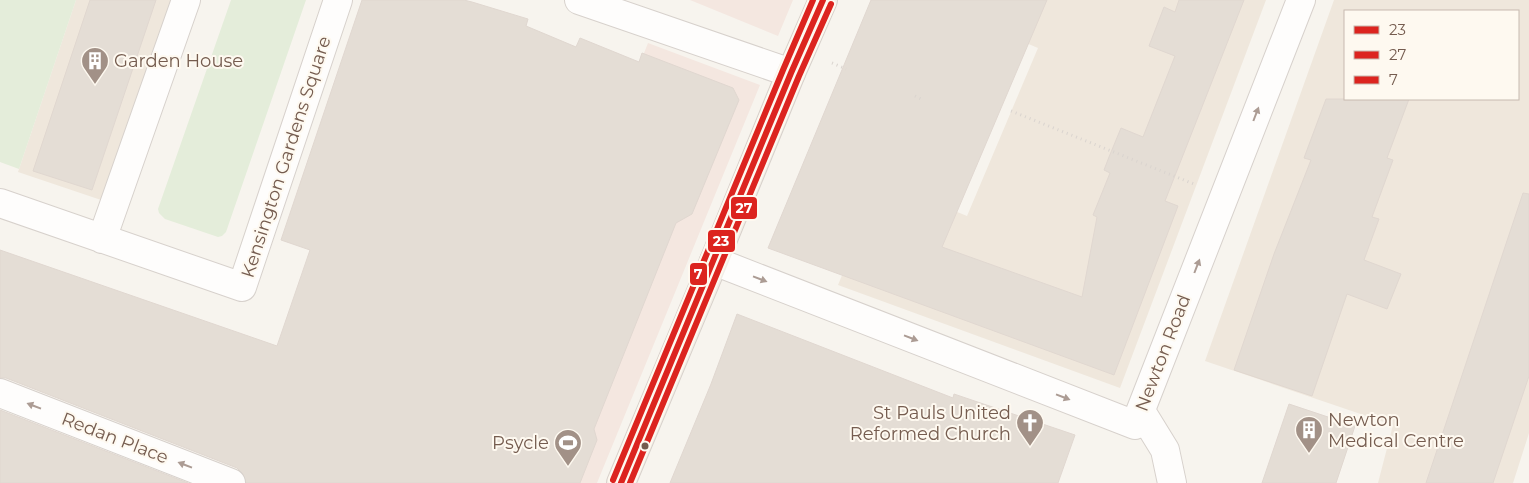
<svg xmlns="http://www.w3.org/2000/svg" width="1529" height="483" font-family="Montserrat,sans-serif">
  <style>
    .residential { fill: #efe7dc; fill-rule: evenodd }
    .commercial { fill: #f4e7e0 }
    .green { fill: #e4edda }
    .building { fill: #e4ddd5; stroke: #e0d7d0 }
    .lines { fill: none; stroke-linecap: round; stroke-linejoin: round }
    .minor-casing { stroke: #d7d1cc; stroke-width: 30 }
    .major-casing { stroke: #d8d1cb; stroke-width: 30 }
    .path { stroke: #dad4cf; stroke-width: 3; stroke-dasharray: 1 4; stroke-linecap: butt }
    .minor { stroke: #fefdfc; stroke-width: 28 }
    .major { stroke: #f2eee7; stroke-width: 28 }
    .bus-1-casing { stroke: #fef9f0; stroke-width: 10 }
    .bus-2-casing { stroke: #fef9f0; stroke-width: 10 }
    .bus-3-casing { stroke: #fef9f0; stroke-width: 10 }
    .bus-1 { stroke: #dc241f; stroke-width: 6 }
    .bus-2 { stroke: #dc241f; stroke-width: 6 }
    .bus-3 { stroke: #dc241f; stroke-width: 6 }
    .oneway { fill: #ac9c94 }
    .bus-dot { fill: #755c4f; stroke: #fef9f0; stroke-width: 2 }
    .labels { text-anchor: middle; stroke-width: 4; stroke-linejoin: round; paint-order: stroke }
    .poi-label { font-size: 18px; fill: #755c4f; stroke: #fef9f0; text-anchor: start }
    .street-label { font-size: 18px; fill: #755c4f; stroke: #fef9f0 }
    .line-badge { stroke: #fef9f0; stroke-width: 2 }
    .badge-label { font-size: 14px; text-anchor: middle; font-weight: bold; fill: #fff }
  </style>
  <rect width="100%" height="100%" fill="#f7f4ee"/>
  <!-- residential -->
  <path class="residential" d="M76,0H181L110,203L18,172Z
    M953,0H1266L1120,388L838,285L881,181L967,216L1038,48L949,11Z
    M1334,0H1529V433L1513,483H1378L1393,425L1205,361ZM1345,11H1518V99H1345Z"/>
  <!-- commercial -->
  <path class="commercial" d="M690,0H793L778,36Z
    M648,43L760,85L597,483H474Z"/>
  <!-- green -->
  <path class="green" d="M0,0H76L19,169L0,162Z
    M231,0H306L226,232L222,236L218,237L165,219L159,213L158,209Z"/>
  <!-- building -->
  <path class="building" d="M90,0H156L92,190L33,171Z
    M362,0H464L472,2L528,19L526,26L576,47L580,38L639,62L642,53L733,88L739,100L692,214L676,223L594,429L597,440L580,483H246L243,474L237,468L6,378H0V250L277,346L310,250L281,240Z
    M871,0H1047L942,247L1082,297L1097,217L1093,215L1110,173L1104,170L1109,157L1121,128L1143,137L1175,56L1149,46L1164,7L1175,12L1179,0H1244L1165,201L1178,206L1114,375L768,248Z
    M1326,99H1409L1387,158L1393,160L1372,217L1379,219L1364,260L1401,274L1387,309L1347,294L1312,396L1234,370L1274,254L1311,160L1304,158Z
    M1523,193L1529,194V376L1493,483H1426Z
    M737,314L953,398L954,394L1075,435L1058,483H670L711,384Z
    M1289,404L1355,426L1336,483H1262Z
    M0,410L188,483H0Z"/>
  <g class="lines">
    <defs>
      <path id="minor" d="M579,0L791,73
        M0,203L242,287L338,0
        M102,239L186,0
        M714,261L1135,425L1301,0
        M0,393L231,483
        M1141,411L1165,450L1172,483"/>
      <path id="major" d="M621,483L714,261L791,73L823,0"/>
    </defs>
    <!-- minor casing -->
    <use href="#minor" class="minor-casing"/>
    <!-- major casing -->
    <use href="#major" class="major-casing"/>
    <!-- path -->
    <path class="path" d="M832,63L846,69
      M915,96L921,99
      M1011,111L1194,184"/>
    <!-- minor -->
    <use href="#minor" class="minor"/>
    <!-- major -->
    <use href="#major" class="major"/>
    <defs>
      <path id="bus-1" d="M621,483L791,73L823,0"/>
      <path id="bus-2" d="M630,483L799,76L831,4"/>
      <path id="bus-3" d="M613,480L783,70L813,0"/>
    </defs>
    <!-- bus-1 casing -->
    <use href="#bus-1" class="bus-1-casing"/>
    <!-- bus-2 casing -->
    <use href="#bus-2" class="bus-2-casing"/>
    <!-- bus-3 casing -->
    <use href="#bus-3" class="bus-3-casing"/>
    <!-- bus-1 -->
    <use href="#bus-1" class="bus-1"/>
    <!-- bus-2 -->
    <use href="#bus-2" class="bus-2"/>
    <!-- bus-3 -->
    <use href="#bus-3" class="bus-3"/>
  </g>
  <!-- one-way arrows -->
  <defs><path id="oneway-solid" d="M-6-.8H1V-3.2L6.5 0L1 3.2V.8H-6Z" transform="scale(1.25)"/></defs>
  <g class="oneway">
    <use href="#oneway-solid" transform="translate(1256 114) rotate(-69)"/>
    <use href="#oneway-solid" transform="translate(1197 266) rotate(-69)"/>
    <use href="#oneway-solid" transform="translate(760 279) rotate(21)"/>
    <use href="#oneway-solid" transform="translate(911 338) rotate(21)"/>
    <use href="#oneway-solid" transform="translate(1063 397) rotate(21)"/>
    <use href="#oneway-solid" transform="translate(34 406) rotate(-159)"/>
    <use href="#oneway-solid" transform="translate(185 465) rotate(-159)"/>
  </g>
  <!-- icons -->
  <defs>
    <symbol id="building-pin" viewBox="-11 -11 22 30"><path d="M0 17L-7.5 6A9.5 9.5 0 1 1 7.5 6Z" fill="#a29187" stroke="#fef9f0"/><path d="M-4-6H4V6H1V3H-1V6H-4ZM-2.5-4.3h1.7v1.8h-1.7ZM.8-4.3h1.7v1.8H.8ZM-2.5-1h1.7V.8h-1.7ZM.8-1h1.7V.8H.8Z" fill="#fff"/></symbol>
    <symbol id="church-pin" viewBox="-11 -11 22 30"><path d="M0 17L-7.5 6A9.5 9.5 0 1 1 7.5 6Z" fill="#a29187" stroke="#fef9f0"/><path d="M-1.2-6h2.4v3.5h3.3v2.4h-3.3V6h-2.4V-.1h-3.3v-2.4h3.3Z" fill="#fff"/></symbol>
    <symbol id="stadium-pin" viewBox="-11 -11 22 30"><path d="M0 17L-7.5 6A9.5 9.5 0 1 1 7.5 6Z" fill="#a29187" stroke="#fef9f0"/><path d="M0-5a6.5 5 0 1 0 0 10a6.5 5 0 1 0 0-10ZM-3.5-1.8h7v3.6h-7Z" fill="#fff"/></symbol>
  </defs>
  <g fill-rule="evenodd">
    <use href="#building-pin" x="79" y="45" width="32" height="43"/>
    <use href="#church-pin" x="1014" y="407" width="32" height="43"/>
    <use href="#building-pin" x="1293" y="414" width="32" height="43"/>
    <use href="#stadium-pin" x="552" y="427" width="32" height="43"/>
  </g>
  <!-- markers -->
  <circle class="bus-dot" cx="645" cy="446" r="4.5"/>
  <g class="labels">
    <!-- poi labels -->
    <g class="poi-label">
      <text x="114" y="67">Garden House</text>
      <text x="1011" y="419" text-anchor="end">St Pauls United<tspan x="1011" dy="21">Reformed Church</tspan></text>
      <text x="1328" y="426">Newton<tspan x="1328" dy="21">Medical Centre</tspan></text>
      <text x="549" y="449" text-anchor="end">Psycle</text>
    </g>
    <!-- street labels -->
    <g class="street-label">
      <text transform="translate(286 157) rotate(-72)" y="6">Kensington Gardens Square</text>
      <text transform="translate(1163 353) rotate(-69)" y="6">Newton Road</text>
      <text transform="translate(115 438) rotate(21)" y="6">Redan Place</text>
    </g>
  </g>
  <g class="line-badge">
    <rect x="730" y="196" width="28" height="24" rx="5" fill="#dc241f"/>
    <rect x="707" y="229" width="29" height="24" rx="5" fill="#dc241f"/>
    <rect x="689" y="262" width="19" height="24" rx="5" fill="#dc241f"/>
  </g>
  <g class="badge-label">
    <text x="744" y="213">27</text>
    <text x="721" y="246">23</text>
    <text x="698" y="279">7</text>
  </g>
  <!-- legend -->
  <rect x="1344" y="10" width="175" height="90" fill="#fef9f0" stroke="#c7bab0"/>
  <rect x="1354" y="26" width="25" height="8" fill="#dc241f" stroke="#c7bab0"/>
  <text x="1389" y="35" font-size="15" fill="#755c4f">23</text>
  <rect x="1354" y="51" width="25" height="8" fill="#dc241f" stroke="#c7bab0"/>
  <text x="1389" y="60" font-size="15" fill="#755c4f">27</text>
  <rect x="1354" y="76" width="25" height="8" fill="#dc241f" stroke="#c7bab0"/>
  <text x="1389" y="85" font-size="15" fill="#755c4f">7</text>
</svg>
